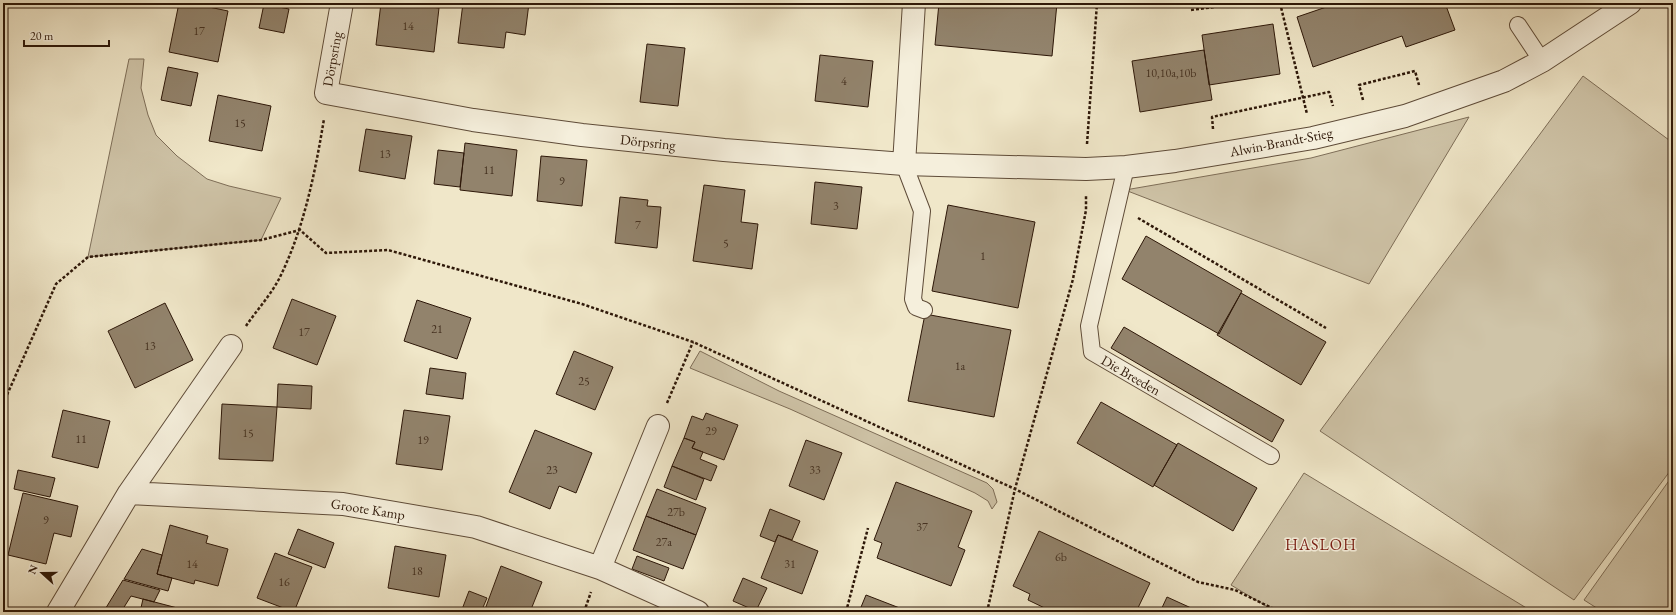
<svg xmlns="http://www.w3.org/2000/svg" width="1676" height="615" font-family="'EB Garamond',serif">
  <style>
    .green { fill: #cfc4a8; stroke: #7e6e58 }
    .building { fill: #92836c; stroke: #2d1708 }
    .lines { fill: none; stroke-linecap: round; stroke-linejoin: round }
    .service-casing { stroke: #5e4b38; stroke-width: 18 }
    .minor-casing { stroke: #5e4b38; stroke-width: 24 }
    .path { stroke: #2d1708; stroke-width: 2.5; stroke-dasharray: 3 2; stroke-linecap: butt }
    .service { stroke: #f5efdc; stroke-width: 16 }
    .minor { stroke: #f5efdc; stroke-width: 22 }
    .labels { text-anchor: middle; stroke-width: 3; stroke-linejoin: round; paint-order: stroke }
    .number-label { font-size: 12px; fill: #463221 }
    .street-label { font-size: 14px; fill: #2d1708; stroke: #f5efdc }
    .quarter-label { font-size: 16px; letter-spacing: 1px; fill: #7a1f14; stroke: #f5efdc }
  </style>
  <rect width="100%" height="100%" fill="#f0e7c9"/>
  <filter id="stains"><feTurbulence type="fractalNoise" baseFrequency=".005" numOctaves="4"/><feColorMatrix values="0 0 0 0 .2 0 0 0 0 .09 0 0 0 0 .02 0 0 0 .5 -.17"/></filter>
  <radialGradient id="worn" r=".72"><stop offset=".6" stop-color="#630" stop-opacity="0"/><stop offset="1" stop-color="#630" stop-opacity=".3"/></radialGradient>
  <!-- green -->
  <path class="green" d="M129,59H144L141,88L148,115L156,135L177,156L207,179L229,186L281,198L261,240L88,257Z
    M1583,76L1673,143V467L1574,600L1320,431Z
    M1469,117L1369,284L1125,190L1311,158Z
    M700,351L779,391L987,483L993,489L997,502L992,509L988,501L975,493L790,409L690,368Z
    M1304,473L1533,612H1276L1231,585Z
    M1673,475V612H1603L1584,600Z"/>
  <!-- building -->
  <path class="building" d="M179,3H190L228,11L218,62L169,52Z
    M381,3H401L439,8L434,52L376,45Z
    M463,3H529L525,35L506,32L504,48L458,43Z
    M939,3H1057L1052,56L935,45Z
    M1338,3H1445L1455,30L1406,47L1402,36L1313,67L1297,17Z
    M264,4L289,9L284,33L259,28Z
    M1273,24L1280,74L1209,85L1202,35Z
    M647,44L685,48L678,106L640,102Z
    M1204,50L1212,100L1140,112L1132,61Z
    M820,55L873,61L868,107L815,101Z
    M168,67L198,73L191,106L161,100Z
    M218,95L271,106L262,151L209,141Z
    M366,129L412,136L405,179L359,171Z
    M465,143L517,150L512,196L460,190Z
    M438,150L464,153L460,187L434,184Z
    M541,156L587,160L582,206L537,201Z
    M815,182L862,187L857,229L811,224Z
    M704,185L745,190L741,222L758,224L752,269L693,261Z
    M620,197L648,200L647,206L661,207L657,248L615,243Z
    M948,205L1035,222L1018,308L932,291Z
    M1146,236L1242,291L1219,334L1122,279Z
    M1241,293L1326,342L1301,385L1217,335Z
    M292,299L336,316L317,365L273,348Z
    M417,300L471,318L457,359L404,341Z
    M165,303L193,360L135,388L108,331Z
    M925,314L1011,330L994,417L908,401Z
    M1124,327L1284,420L1272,442L1111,348Z
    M574,351L613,367L595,410L556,394Z
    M430,368L466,373L463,399L426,394Z
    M278,384L312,386L311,409L277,407Z
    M1101,402L1177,445L1153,487L1077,443Z
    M222,404L277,407L273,461L219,459Z
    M63,410L110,421L98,468L52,457Z
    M404,410L450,416L442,470L396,464Z
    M706,413L738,425L724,460L692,448L695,442L684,438L692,416L703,420Z
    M535,430L592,453L576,493L559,486L550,509L509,492Z
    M684,438L695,442L692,448L703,452L700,459L717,466L711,481L672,466Z
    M806,440L842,453L824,500L789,486Z
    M1178,443L1257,488L1233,531L1154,485Z
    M672,466L704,479L696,500L664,487Z
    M18,470L55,478L50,497L14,489Z
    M896,482L972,511L958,547L965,550L951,586L877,558L882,543L874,540Z
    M657,489L706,508L696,535L646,516Z
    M23,493L78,506L71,537L54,533L46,564L8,555Z
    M770,509L800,521L792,540L778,535L775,542L760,536Z
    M646,516L696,535L683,569L633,550Z
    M170,525L208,536L206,543L228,549L218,586L195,580L194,584L157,574Z
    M298,529L334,543L325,568L288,554Z
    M1039,531L1150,583L1136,612H1053L1028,600L1030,594L1013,586Z
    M778,535L818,551L802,594L761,578Z
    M395,546L446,555L439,597L388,588Z
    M142,549L162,555L157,574L172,578L168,591L124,579Z
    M275,553L312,567L294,612L257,598Z
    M637,556L669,568L664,581L632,569Z
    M501,566L542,582L530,612H484Z
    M743,578L767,588L756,611L733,601Z
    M123,580L160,590L154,602L131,596L121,612L104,611Z
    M469,591L487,598L481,612H461Z
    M866,595L910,612H859Z
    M1167,597L1200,612H1160Z
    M143,599L185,610L184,612H140Z"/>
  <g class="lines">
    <defs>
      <path id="service" d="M1518,25L1542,61
        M904,164L922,211L913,299L916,307L924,310
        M1126,167L1089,326L1092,352L1271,456"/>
      <path id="minor" d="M342,3L326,93L473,120L582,135L724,150L904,164L1086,169L1126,167L1175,161L1313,138L1405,116L1504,81L1542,61L1630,3
        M904,164L914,3
        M129,493L231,346
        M600,568L658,426
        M58,612L129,493L343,504L476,527L600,568L698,612"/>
    </defs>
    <!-- service casing -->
    <use href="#service" class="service-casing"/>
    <!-- minor casing -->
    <use href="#minor" class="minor-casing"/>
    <!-- path -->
    <path class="path" d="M1280,3L1307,114
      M1191,10L1246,3
      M1363,100L1359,85L1415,71L1419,85
      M1213,129L1212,117L1329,92L1333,106
      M1087,144L1097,3
      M1138,218L1326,328
      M246,326C256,311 270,296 279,279C304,229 315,173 324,119
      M667,403L693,342
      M3,404L56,284L88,257L261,240L300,230L326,253L388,250L582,304L693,342L1015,489L1198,582L1235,590L1280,612
      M584,612L591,592
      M846,612L868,528
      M987,612L1015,489L1073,279L1086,210V195"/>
    <!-- service -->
    <use href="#service" class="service"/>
    <!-- minor -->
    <use href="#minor" class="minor"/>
  </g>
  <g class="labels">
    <!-- number labels -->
    <g class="number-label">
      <text x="408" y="30">14</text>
      <text x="199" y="35">17</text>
      <text x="1171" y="77">10,10a,10b</text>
      <text x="844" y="85">4</text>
      <text x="240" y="127">15</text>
      <text x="385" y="158">13</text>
      <text x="489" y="174">11</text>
      <text x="562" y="185">9</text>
      <text x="836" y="210">3</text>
      <text x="638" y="229">7</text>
      <text x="726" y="247">5</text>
      <text x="983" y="260">1</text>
      <text x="437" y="333">21</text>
      <text x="304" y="336">17</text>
      <text x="150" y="350">13</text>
      <text x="960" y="370">1a</text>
      <text x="584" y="385">25</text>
      <text x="711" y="435">29</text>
      <text x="248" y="437">15</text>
      <text x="81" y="443">11</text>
      <text x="423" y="444">19</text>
      <text x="552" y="474">23</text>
      <text x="815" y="474">33</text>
      <text x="676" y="516">27b</text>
      <text x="46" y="524">9</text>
      <text x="922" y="531">37</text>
      <text x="664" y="546">27a</text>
      <text x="1061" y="561">6b</text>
      <text x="192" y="568">14</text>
      <text x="790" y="568">31</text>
      <text x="417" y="575">18</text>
      <text x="284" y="586">16</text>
    </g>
    <!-- street labels -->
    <g class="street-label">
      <text transform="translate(332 59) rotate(-80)" y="5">Dörpsring</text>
      <text transform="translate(648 142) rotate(6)" y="5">Dörpsring</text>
      <text transform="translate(1281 142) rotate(-11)" y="5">Alwin-Brandt-Stieg</text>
      <text transform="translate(1131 375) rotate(30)" y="5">Die Breeden</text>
      <text transform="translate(368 509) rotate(9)" y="5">Groote Kamp</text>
    </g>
    <!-- quarter labels -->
    <g class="quarter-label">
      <text x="1321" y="550">HASLOH</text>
    </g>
  </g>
  <!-- margin -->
  <rect width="1676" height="615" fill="none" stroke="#f0e7c9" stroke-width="16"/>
  <rect x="4" y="4" width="1668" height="607" fill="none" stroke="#2d1708" stroke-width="2"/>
  <rect x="8" y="8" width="1660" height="599" fill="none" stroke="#2d1708"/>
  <!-- north arrow -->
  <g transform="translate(42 573) rotate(291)" stroke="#f5efdc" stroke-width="3" paint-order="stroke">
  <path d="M0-3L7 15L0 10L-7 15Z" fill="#2d1708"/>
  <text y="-6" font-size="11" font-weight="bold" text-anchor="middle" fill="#2d1708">N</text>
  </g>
  <!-- scale -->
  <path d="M24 40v6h85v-6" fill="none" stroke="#2d1708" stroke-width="2"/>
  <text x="30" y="40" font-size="12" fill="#2d1708" stroke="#f5efdc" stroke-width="3" paint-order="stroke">20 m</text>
  <rect width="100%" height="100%" filter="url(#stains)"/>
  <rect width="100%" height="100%" fill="url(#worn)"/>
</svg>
